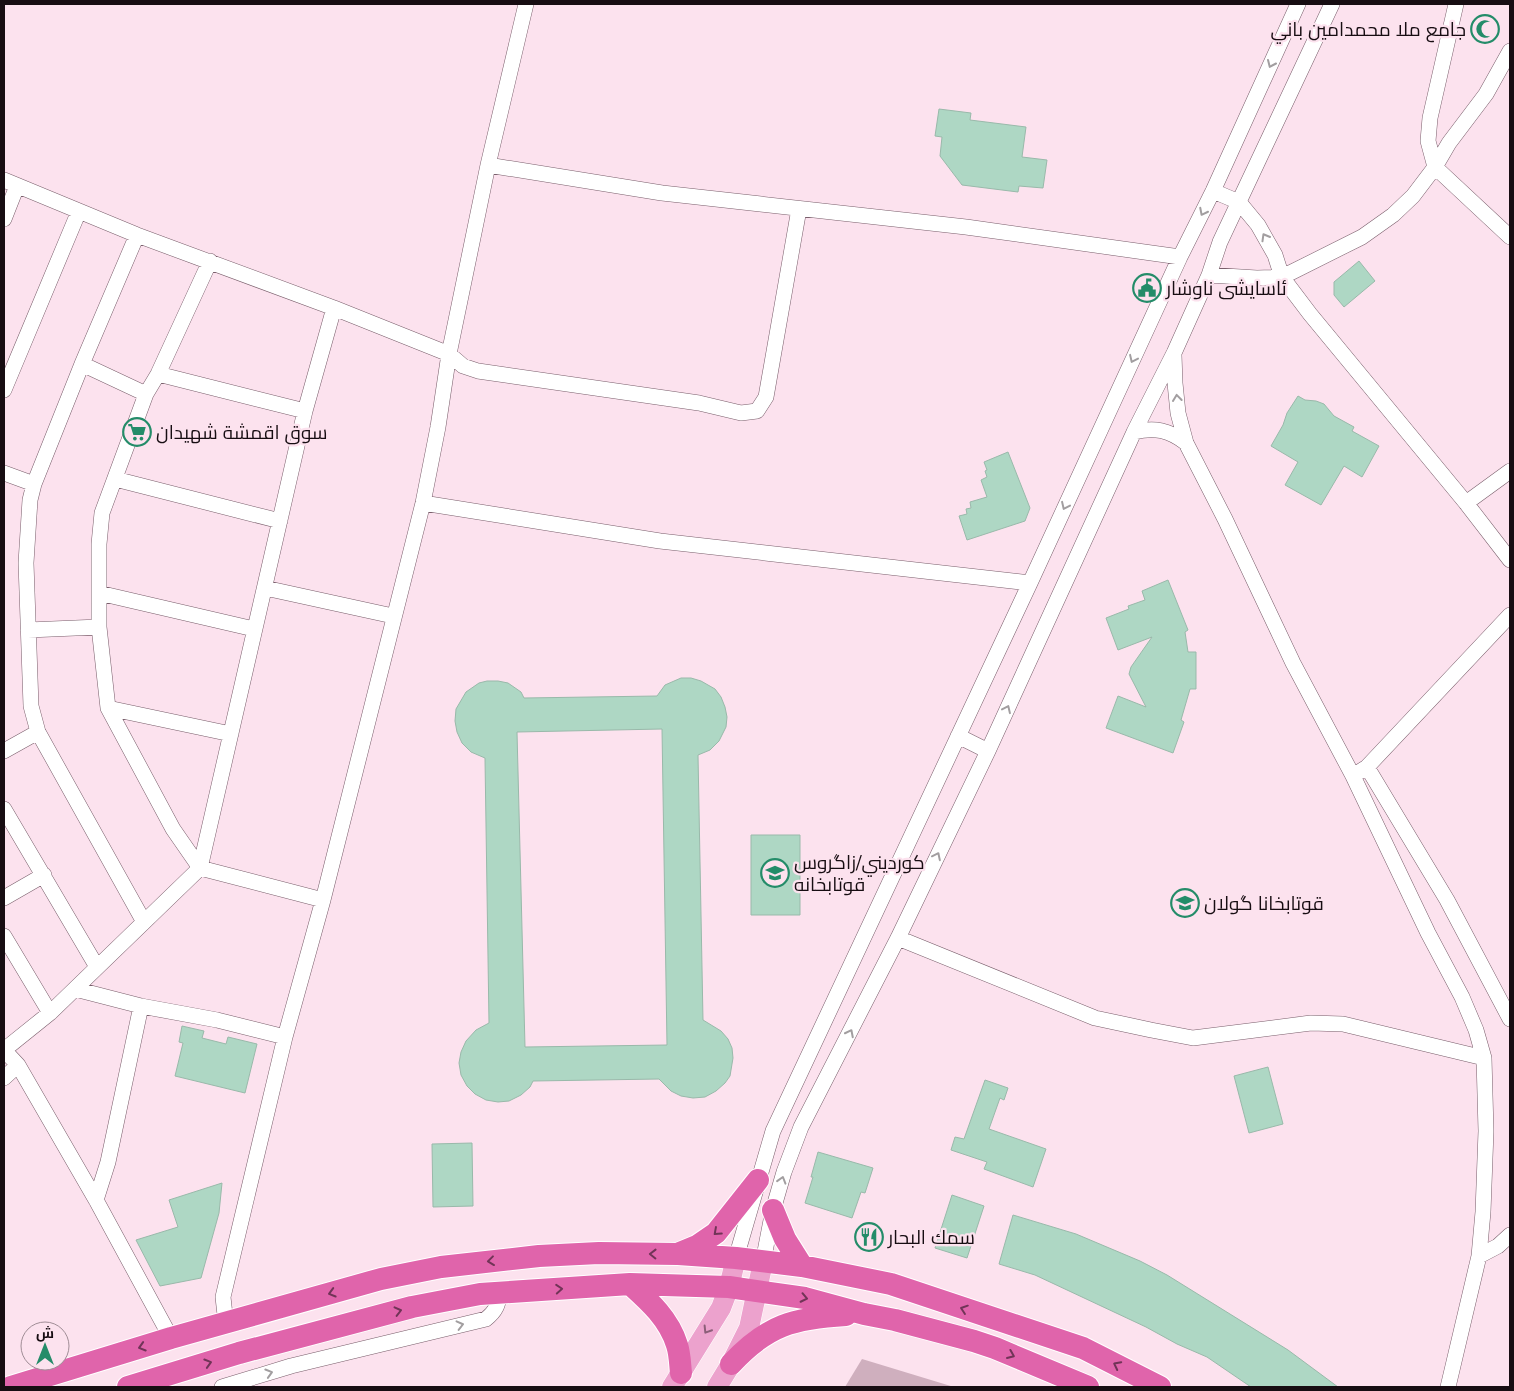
<svg xmlns="http://www.w3.org/2000/svg" width="1514" height="1391" font-family="Mulish,Cairo,sans-serif">
  <style>
    .green { fill: #cfafbe }
    .building { fill: #aed7c4; stroke: #99b9aa; fill-rule: evenodd }
    .lines { fill: none; stroke-linecap: round; stroke-linejoin: round }
    .minor-casing { stroke: #795e6b; stroke-width: 16 }
    .major-casing { stroke: #fff; stroke-width: 21 }
    .highway-casing { stroke: #fff; stroke-width: 24 }
    .minor { stroke: #fff; stroke-width: 15 }
    .major { stroke: #eca2cd; stroke-width: 20 }
    .highway { stroke: #e064ab; stroke-width: 22 }
    .oneway { stroke: #a29ea0 }
    .oneway2 { stroke: #713457 }
    .oneway3 { stroke: #8c5f79 }
    .labels { text-anchor: middle; stroke-width: 4.5; stroke-linejoin: round; paint-order: stroke }
    .poi-label { font-size: 19px; fill: #170d12; stroke: #fce2ee; text-anchor: start }
  </style>
  <rect width="100%" height="100%" fill="#fce2ee"/>
  <!-- green -->
  <path class="green" d="M862,1359L954,1387H845Z"/>
  <!-- building -->
  <path class="building" d="M939,109L971,113L970,120L1026,127L1022,157L1047,160L1043,188L1019,186L1018,192L962,185L940,156L942,137L935,136Z
    M1359,261L1375,281L1344,307L1334,295V282Z
    M1298,396L1305,400L1316,401L1324,404L1334,416L1354,427L1352,431L1379,446L1362,477L1344,466L1321,505L1285,485L1298,462L1271,446L1283,425L1287,413Z
    M1008,452L1030,508L1025,521L967,540L959,516L967,514L966,509L971,508L970,502L987,497L981,480L987,477L985,471L987,470L984,462Z
    M1168,580L1188,630L1185,632L1188,652H1196V689H1190L1181,720L1184,722L1173,753L1106,728L1118,696L1146,707L1129,674L1131,667L1152,637L1118,650L1106,618L1129,609L1128,606L1145,600L1142,591Z
    M681,678H691L701,681L715,689L721,697L725,707L727,717L726,727L719,741L710,750L698,755L703,1020L721,1031L728,1039L732,1048L733,1058L730,1076L725,1083L716,1091L705,1097L693,1098L681,1096L671,1091L659,1079L533,1081L530,1087L521,1095L509,1101L498,1102L486,1100L475,1094L467,1086L461,1075L459,1063L461,1052L466,1041L476,1030L489,1023L485,758L471,752L462,743L457,732L455,721L456,709L466,692L479,683L487,681H498L508,683L521,692L524,698L657,696L665,685ZM662,729L667,1045L525,1047L517,732Z
    M751,835H800V915H751Z
    M182,1026L204,1031L202,1038L226,1044L228,1037L257,1044L245,1093L175,1076L183,1043L179,1042Z
    M1268,1067L1283,1124L1249,1133L1234,1076Z
    M985,1080L1008,1088L1004,1100L1000,1098L989,1129L1046,1149L1033,1187L984,1169L987,1162L951,1150L955,1137L964,1139Z
    M472,1143L473,1206L433,1207L432,1144Z
    M818,1152L873,1168L865,1193L861,1192L852,1218L805,1203L813,1177H811Z
    M222,1183L219,1213L201,1278L160,1286L136,1240L178,1227L169,1200Z
    M952,1195L984,1206L967,1258L935,1248Z
    M1013,1215L1076,1234L1140,1261L1167,1275L1288,1350L1338,1387H1251L1207,1357L1177,1344L1146,1327L1035,1275L999,1264Z"/>
  <g class="lines">
    <defs>
      <path id="minor" d="M1456,4L1430,118L1428,141L1435,167L1510,237
        M488,165L662,193L966,227L1180,257
        M4,180L137,235L334,308L449,354L463,366L478,371L699,403L741,413L757,411L766,397L799,209
        M1213,191L1239,202L1258,225L1275,255L1282,277L1310,314L1466,503L1510,560
        M4,219L17,186
        M137,235L82,364L34,484L30,500L26,563L31,706L38,732L144,922
        M210,261L158,374L146,394L102,513L99,544V627L108,708L173,829L200,868L323,900
        M1209,275L1257,278L1282,277L1362,237L1393,215L1413,196L1435,167L1449,143L1486,94L1510,51
        M1174,355L1175,383L1178,413L1186,443L1225,519L1293,663L1353,776L1428,933L1462,997L1476,1030L1484,1058L1486,1131L1483,1212L1479,1256L1448,1387
        M82,364L146,394
        M158,374L305,411
        M4,390L79,211
        M1134,432C1155,427 1169,430 1186,443
        M4,473L34,484
        M115,479L280,521
        M423,503L660,541L1030,583
        M1466,503L1510,471
        M265,588L393,616
        M99,593L254,629
        M28,630L99,627
        M108,708L231,734
        M958,736L988,751
        M4,751L38,732
        M1367,767L1447,900L1510,1019
        M1359,772L1367,767L1510,615
        M4,809L97,967
        M4,898L44,875
        M4,936L50,1013
        M898,938L1095,1018L1151,1030L1193,1038L1311,1023L1343,1024L1484,1058
        M75,989L141,1006L217,1020L285,1037
        M4,1050L50,1013L200,868L305,411L334,308
        M4,1050L18,1065L96,1200L171,1338
        M4,1078L18,1065
        M96,1200L108,1162L141,1006
        M1479,1256L1498,1246L1510,1235
        M736,1258L773,1131L1030,583L1180,257L1213,191L1298,4
        M763,1262L773,1210L784,1172L801,1127L898,938L988,751L1134,432L1174,353L1209,275L1220,242L1332,4
        M226,1324L223,1297L285,1037L323,900L423,503L438,427L449,354L488,165L526,4
        M222,1387L291,1366L486,1319C496,1311 498,1305 500,1293"/>
      <path id="major" d="M672,1387L721,1308L729,1287L736,1258
        M717,1387L731,1364L749,1328L763,1262"/>
      <path id="highway" d="M773,1210L785,1239L802,1266
        M680,1253L697,1246L716,1233L758,1180
        M630,1284C650,1302 669,1319 677,1345C680,1354 680,1364 681,1373
        M731,1364C767,1325 794,1318 846,1315
        M11,1387L171,1338L381,1279L441,1267L539,1256L599,1253L678,1254L736,1258L802,1266L891,1284L1083,1348L1160,1387
        M128,1387L239,1353L412,1307L480,1294L630,1284L729,1287L805,1298L864,1314L895,1320L974,1341L995,1348L1088,1387"/>
    </defs>
    <!-- minor casing -->
    <use href="#minor" class="minor-casing"/>
    <!-- major casing -->
    <use href="#major" class="major-casing"/>
    <!-- highway casing -->
    <use href="#highway" class="highway-casing"/>
    <!-- minor -->
    <use href="#minor" class="minor"/>
    <!-- major -->
    <use href="#major" class="major"/>
    <!-- highway -->
    <use href="#highway" class="highway"/>
  </g>
  <!-- one-way arrows -->
  <defs><path id="oneway-chevron" d="M-2-3.5L2.5 0L-2 3.5" fill="none" stroke-width="1.6" stroke-linecap="round" stroke-linejoin="round" transform="scale(1.25)"/></defs>
  <g class="oneway">
    <use href="#oneway-chevron" transform="translate(1271 64) rotate(114)"/>
    <use href="#oneway-chevron" transform="translate(1203 212) rotate(117)"/>
    <use href="#oneway-chevron" transform="translate(1265 237) rotate(-120)"/>
    <use href="#oneway-chevron" transform="translate(1133 359) rotate(115)"/>
    <use href="#oneway-chevron" transform="translate(1177 398) rotate(-97)"/>
    <use href="#oneway-chevron" transform="translate(1065 506) rotate(115)"/>
    <use href="#oneway-chevron" transform="translate(1007 709) rotate(-65)"/>
    <use href="#oneway-chevron" transform="translate(937 856) rotate(-64)"/>
    <use href="#oneway-chevron" transform="translate(850 1033) rotate(-63)"/>
    <use href="#oneway-chevron" transform="translate(782 1180) rotate(-73)"/>
    <use href="#oneway-chevron" transform="translate(460 1325) rotate(-14)"/>
    <use href="#oneway-chevron" transform="translate(269 1373) rotate(-17)"/>
  </g>
  <g class="oneway2">
    <use href="#oneway-chevron" transform="translate(717 1232) rotate(138)"/>
    <use href="#oneway-chevron" transform="translate(653 1254) rotate(-179)"/>
    <use href="#oneway-chevron" transform="translate(491 1261) rotate(173)"/>
    <use href="#oneway-chevron" transform="translate(559 1289) rotate(-4)"/>
    <use href="#oneway-chevron" transform="translate(332 1293) rotate(164)"/>
    <use href="#oneway-chevron" transform="translate(804 1298) rotate(12)"/>
    <use href="#oneway-chevron" transform="translate(964 1309) rotate(-161)"/>
    <use href="#oneway-chevron" transform="translate(398 1311) rotate(-14)"/>
    <use href="#oneway-chevron" transform="translate(142 1347) rotate(163)"/>
    <use href="#oneway-chevron" transform="translate(1011 1355) rotate(23)"/>
    <use href="#oneway-chevron" transform="translate(208 1363) rotate(-17)"/>
    <use href="#oneway-chevron" transform="translate(1117 1365) rotate(-153)"/>
  </g>
  <use class="oneway3" href="#oneway-chevron" transform="translate(707 1330) rotate(122)"/>
  <!-- icons -->
  <defs>
    <symbol id="mosque-ring" viewBox="-11 -11 22 22"><circle r="9.5" fill="#fce2ee" stroke="#248c69" stroke-width="1.5"/><path d="M3.5-4.9A6 6 0 1 0 3.5 4.9A5 5 0 1 1 3.5-4.9Z" fill="#248c69"/></symbol>
    <symbol id="civic-ring" viewBox="-11 -11 22 22"><circle r="9.5" fill="#fce2ee" stroke="#248c69" stroke-width="1.5"/><path d="M-.6-6.5H3V-4.5H.6V-3L4-1V1h2V6H-6V1h2V-1L-.6-3ZM-1.2 2.5V6h2.4V2.5Z" fill="#248c69"/></symbol>
    <symbol id="supermarket-ring" viewBox="-11 -11 22 22"><circle r="9.5" fill="#fce2ee" stroke="#248c69" stroke-width="1.5"/><path d="M-6-5.5h2.5l.6 2H6L4.5 2H-2.5L-4.4-4H-6ZM-1.5 3.2a1.3 1.3 0 1 0 .1 0ZM3 3.2a1.3 1.3 0 1 0 .1 0Z" fill="#248c69"/></symbol>
    <symbol id="school-ring" viewBox="-11 -11 22 22"><circle r="9.5" fill="#fce2ee" stroke="#248c69" stroke-width="1.5"/><path d="M0-5L7-2L0 1L-7-2ZM-4 1L0 2.5L4 1V4Q0 6-4 4Z" fill="#248c69"/></symbol>
    <symbol id="restaurant-ring" viewBox="-11 -11 22 22"><circle r="9.5" fill="#fce2ee" stroke="#248c69" stroke-width="1.5"/><path d="M-5-6h1v4h1v-4h1v4h1v-4h1v5L-1.5 .5V6h-2V.5L-5-1ZM5-6V6H3V1.5H1.5Q1.5-4 5-6Z" fill="#248c69"/></symbol>
  </defs>
  <g fill-rule="evenodd">
    <use href="#mosque-ring" x="1469" y="13" width="32" height="32"/>
    <use href="#civic-ring" x="1131" y="272" width="32" height="32"/>
    <use href="#supermarket-ring" x="121" y="416" width="32" height="32"/>
    <use href="#school-ring" x="759" y="857" width="32" height="32"/>
    <use href="#school-ring" x="1169" y="887" width="32" height="32"/>
    <use href="#restaurant-ring" x="853" y="1221" width="32" height="32"/>
  </g>
  <g class="labels">
    <!-- poi labels -->
    <g class="poi-label">
      <text x="1466" y="36" text-anchor="end">جامع ملا محمدامين باني</text>
      <text x="1166" y="295">ئاسايشى ناوشار</text>
      <text x="156" y="439">سوق اقمشة شهيدان</text>
      <text x="794" y="869">كورديني/زاگروس<tspan x="794" dy="22">قوتابخانه‌</tspan></text>
      <text x="1204" y="910">قوتابخانا گولان</text>
      <text x="888" y="1244">سمك البحار</text>
    </g>
  </g>
  <!-- border -->
  <rect width="1514" height="1391" fill="none" stroke="#170d12" stroke-width="10"/>
  <!-- north arrow -->
  <g transform="translate(45 1346)"><circle r="24" fill="#fce2ee" stroke="#a08d96"/>
  <path d="M0-4L9 19L0 12L-9 19Z" fill="#248c69"/>
  <text y="-8" font-size="14" font-weight="bold" text-anchor="middle" fill="#170d12">ش</text>
  </g>
</svg>
